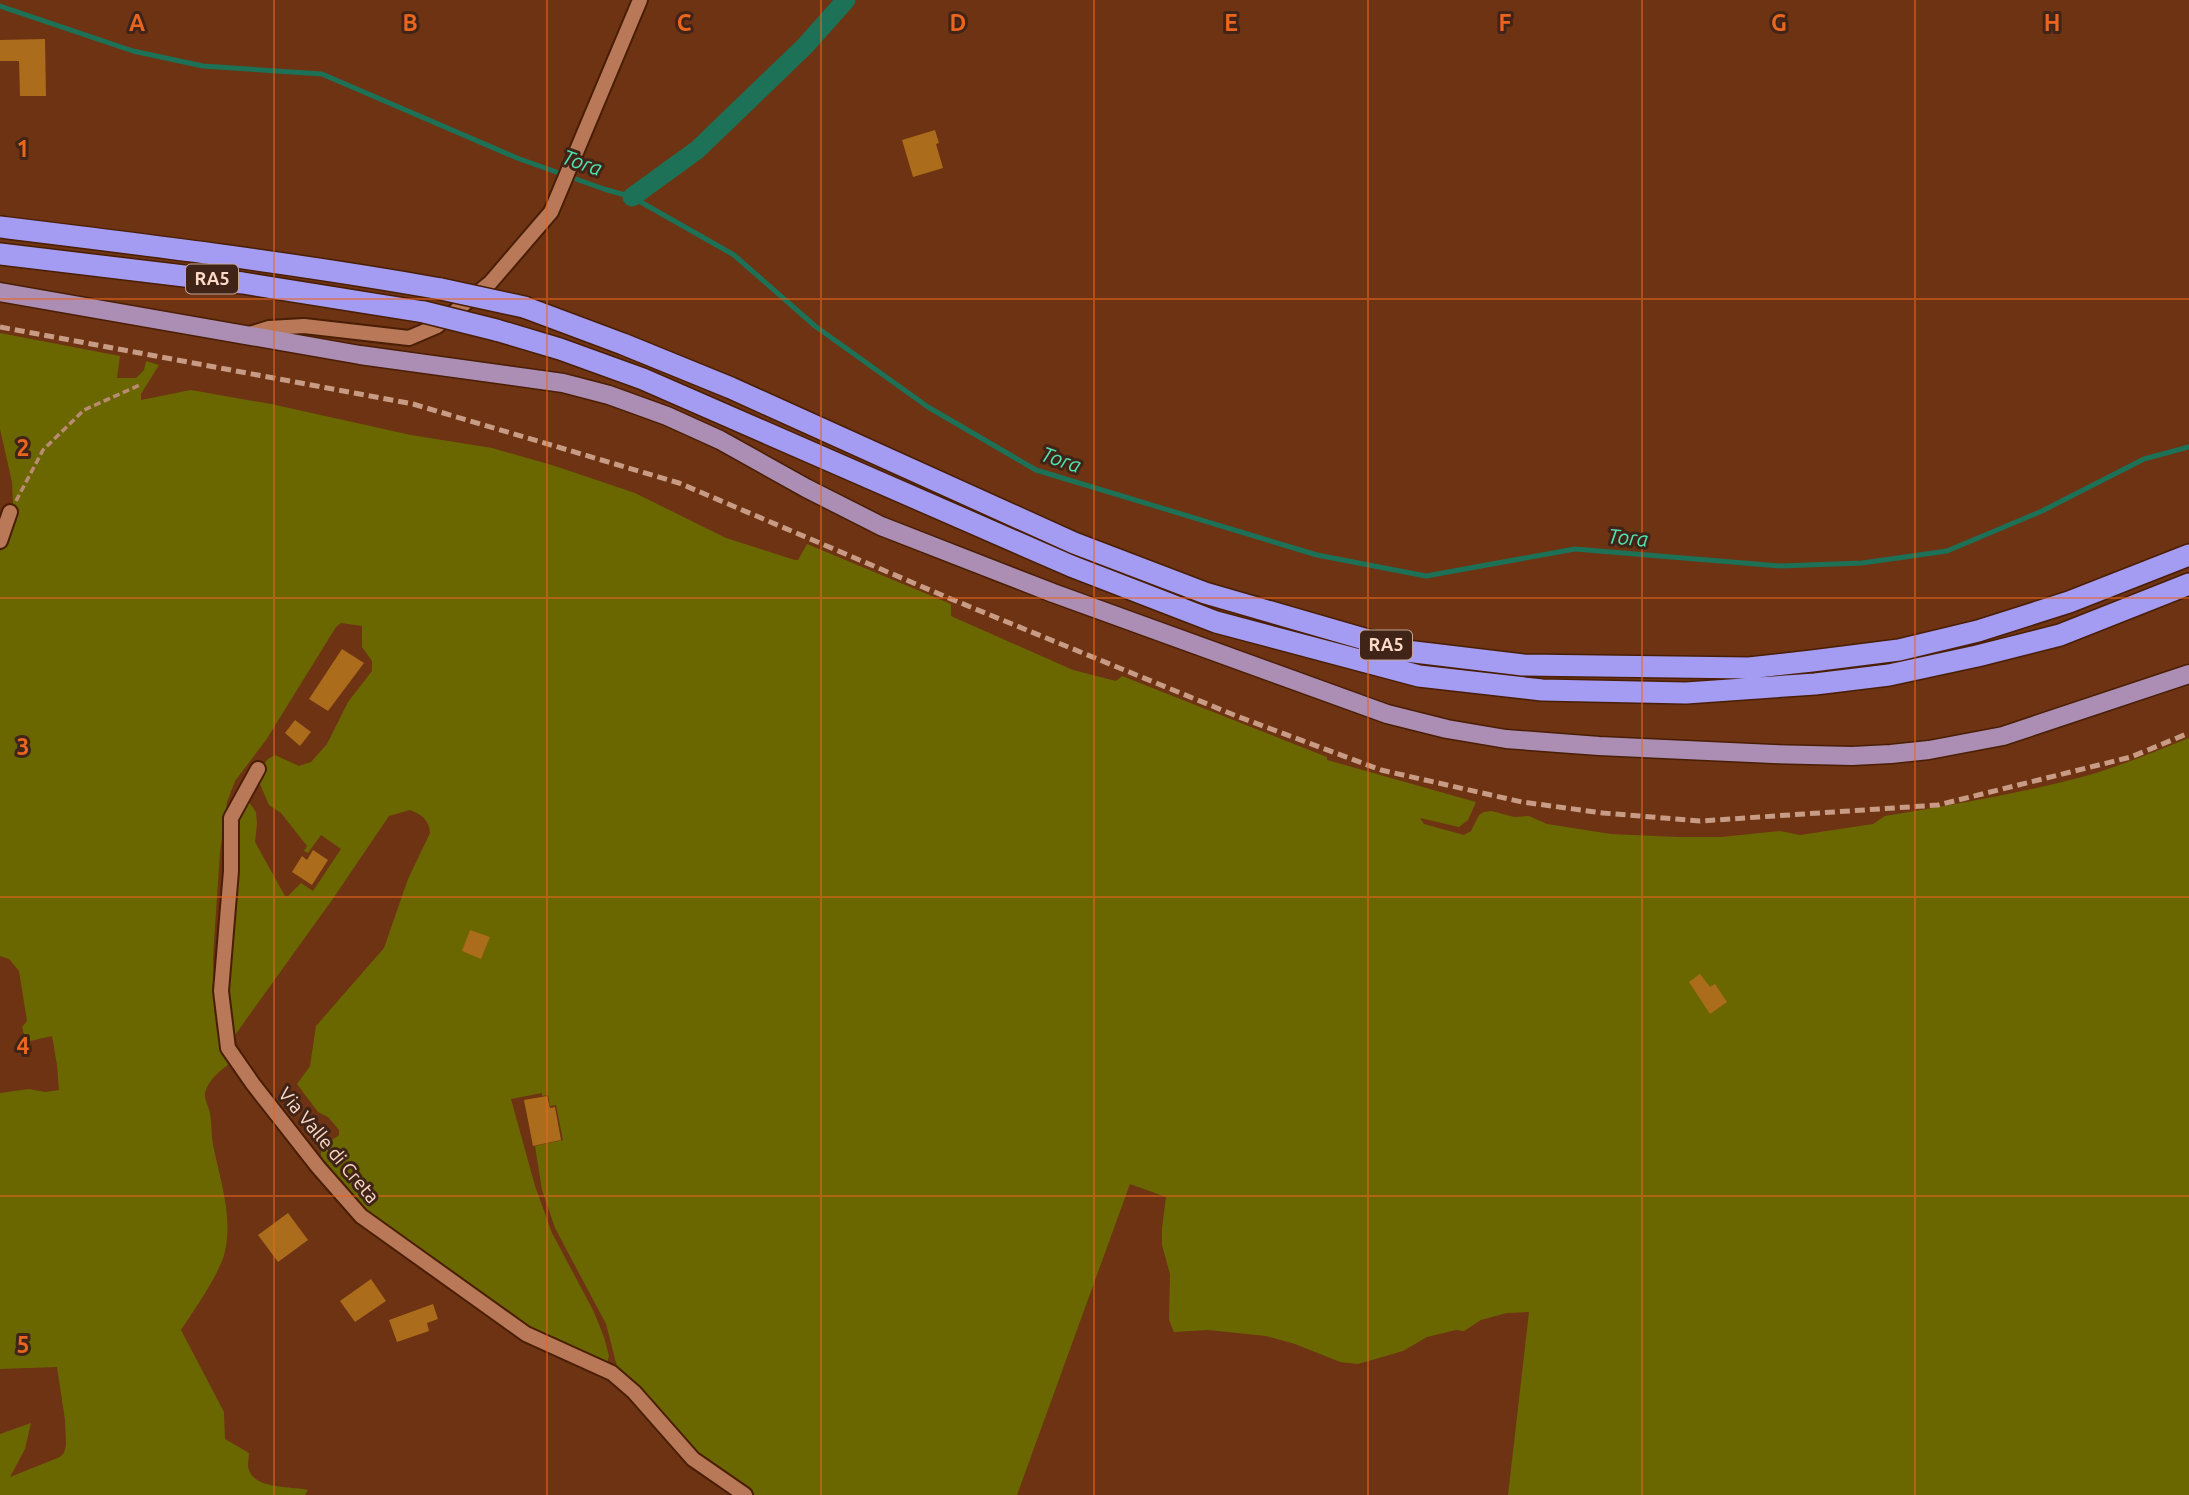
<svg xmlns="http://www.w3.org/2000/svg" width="2189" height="1495" font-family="Ubuntu,sans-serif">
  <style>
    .green { fill: #6b6700 }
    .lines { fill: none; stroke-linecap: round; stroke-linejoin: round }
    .stream { stroke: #1d7156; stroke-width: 5 }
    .canal { stroke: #1d7156; stroke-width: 19 }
    .building { fill: #ab6c1b }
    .minor-casing { stroke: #491e05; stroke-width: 18 }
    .tertiary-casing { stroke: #491e05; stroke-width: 18 }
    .primary-casing { stroke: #491e05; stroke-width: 21 }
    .motorway-casing { stroke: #491e05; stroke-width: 24 }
    .path { stroke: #b98b73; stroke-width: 3.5; stroke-dasharray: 7 3.5; stroke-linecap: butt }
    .minor { stroke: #b97959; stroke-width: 14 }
    .tertiary { stroke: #b97959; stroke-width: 14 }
    .primary { stroke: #ac8eb5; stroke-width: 18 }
    .motorway { stroke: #a49cf3; stroke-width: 21 }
    .rail { stroke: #c79b84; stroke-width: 5; stroke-dasharray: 10 5; stroke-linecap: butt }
    .motorway-bridge-casing { stroke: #491e05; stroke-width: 24; stroke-linecap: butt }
    .motorway-bridge { stroke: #a49cf3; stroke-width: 21 }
    .grid { fill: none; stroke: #ea661f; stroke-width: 2; stroke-opacity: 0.55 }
    .labels { text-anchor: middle; stroke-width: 6; stroke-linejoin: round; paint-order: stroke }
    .shield { fill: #3f2417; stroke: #c4a393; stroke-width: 2 }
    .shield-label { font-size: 18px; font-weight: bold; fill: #fdd9c8 }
    .street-label { font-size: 19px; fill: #fdd9c8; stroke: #3f2417 }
    .water-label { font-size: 21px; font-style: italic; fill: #51e3b2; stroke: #3f2417 }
    .grid-label { font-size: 23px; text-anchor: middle; font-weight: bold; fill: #ea661f; stroke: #3f2417; stroke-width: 6; stroke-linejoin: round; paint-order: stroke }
  </style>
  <rect width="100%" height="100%" fill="#6d3313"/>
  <!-- green -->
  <path class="green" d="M0,333L120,356L117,378H136L144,370L146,361L159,365L141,394V400L191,390L271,404L411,435L492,448L555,466L635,493L726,538L795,560H798L807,544L951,604V616L1073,670L1116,681L1122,676L1327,757V760L1476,802L1468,820L1459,827L1420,818L1424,824L1464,835L1471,831L1479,815L1484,812L1492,811L1514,817L1529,816L1547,824L1611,834L1677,837H1721L1780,831L1800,835L1873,824L1885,816C1951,805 2017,794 2082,777C2118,767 2154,752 2189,738V1495H1508L1529,1312L1507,1313L1481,1320L1464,1331L1456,1330L1427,1337L1403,1351L1358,1364L1340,1362L1295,1344L1266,1336L1208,1330L1174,1332L1169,1320L1170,1274L1162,1245V1228L1166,1197L1130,1184L1017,1495H748L706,1466L620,1378L606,1324L555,1228L542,1190L535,1146L563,1140L556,1105L550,1106L548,1095L542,1096V1093L511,1099L535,1186L552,1233L594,1312L604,1337L609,1356L606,1367L524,1333L367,1215L321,1163V1150L310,1135C320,1143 329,1143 339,1135V1130L328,1117L318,1112L297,1084L310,1066L316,1026L384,948L408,879L430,833C430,821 421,814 410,810L389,816L332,900L235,1035L226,1036L221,957L241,791L256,812L257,824L255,842L285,896H288L301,883L313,891L341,849L321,835L308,853L304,851L307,846L281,813L269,805L256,775L268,759L275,755L299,766L311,762L327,744L348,702L372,671V661L362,647V626L341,623L336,627L266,740L235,781L227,802L220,852L213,957L214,1008L218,1038L229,1064C220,1071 208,1080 205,1093C204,1099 209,1107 210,1113C212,1124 211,1135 213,1145C220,1179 233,1216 225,1251C222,1270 193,1312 181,1330L224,1412L225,1439L249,1453C249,1459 247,1465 249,1470C256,1490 293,1486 308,1490L305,1495H0V1434L31,1423L25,1449L10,1477L60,1457L64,1453L66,1445L65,1420L57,1367L0,1369V1093L29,1089L45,1092L59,1090L57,1065L52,1036L26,1042L22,1027L27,1021L19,971L9,959L0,956V552L13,504L12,482L0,429Z"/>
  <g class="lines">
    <!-- stream -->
    <path class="stream" d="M0,6L133,51L203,66L322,74L517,158L604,189L632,197L734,255L815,326L928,407L1036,470L1317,555L1426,576L1575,549L1780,566L1862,563L1947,551L2042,511L2144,459L2189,447"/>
    <!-- canal -->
    <path class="canal" d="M632,197L697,150L805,46L846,0"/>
  </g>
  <!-- building -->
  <path class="building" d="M45,39L46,96H20L19,61H0V40Z
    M935,130L939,143L936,144L943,168L913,177L902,140Z
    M342,649L364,663L328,711L309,699Z
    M295,720L311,732L300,746L285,733Z
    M313,850L328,860L312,885L292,872L302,856L307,860Z
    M470,930L490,937L481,959L462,951Z
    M1700,974L1710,987L1715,984L1727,1002L1710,1014L1689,982Z
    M547,1096L550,1108L555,1107L561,1140L533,1146L524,1100Z
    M288,1213L308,1240L278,1262L258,1235Z
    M371,1279L386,1301L355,1322L340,1301Z
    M433,1304L438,1319L427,1323L429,1331L397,1342L389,1320Z"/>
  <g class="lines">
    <defs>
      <path id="minor" d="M0,541L10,512
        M258,769L231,818V871L221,991L228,1048L253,1084L318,1167L361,1216L526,1334L612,1373L634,1392L693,1459L745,1495"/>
      <path id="tertiary" d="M246,335L269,328L304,326L409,338L437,326L490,283L551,212L640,0"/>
      <path id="primary" d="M0,292L360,355L563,383L609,395L667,416L720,440L806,488L881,526L1053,593L1387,714L1447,729L1506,739L1599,746L1773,754L1852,756L1891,754L1929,750L2003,736L2189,674"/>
      <path id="motorway" d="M0,227C147,245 295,263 441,289
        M0,254L243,283L424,312
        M524,307L623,344L731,388L1074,543L1205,593L1406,651L1523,665L1749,668L1812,661L1899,650L1978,631L2069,602L2189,555
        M496,330L560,349L643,379L1071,566L1216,622L1419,676L1542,690L1686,693L1815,684L1889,675L1977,656L2060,635L2189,584"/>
    </defs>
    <!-- minor casing -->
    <use href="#minor" class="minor-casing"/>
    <!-- tertiary casing -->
    <use href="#tertiary" class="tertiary-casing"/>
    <!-- primary casing -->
    <use href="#primary" class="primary-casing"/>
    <!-- motorway casing -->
    <use href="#motorway" class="motorway-casing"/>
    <!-- path -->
    <path class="path" d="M16,501L43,450L84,410L142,384"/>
    <!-- minor -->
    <use href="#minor" class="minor"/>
    <!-- tertiary -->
    <use href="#tertiary" class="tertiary"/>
    <!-- primary -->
    <use href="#primary" class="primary"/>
    <!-- motorway -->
    <use href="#motorway" class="motorway"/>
    <!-- rail -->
    <path class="rail" d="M0,327L413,404L679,483L951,599L1239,717L1381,770L1522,802L1603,813L1700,821L1938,805L2131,757L2189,733"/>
    <defs>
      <path id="motorway-bridge" d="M441,289L524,307
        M424,312L496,330"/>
    </defs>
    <!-- motorway-bridge casing -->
    <use href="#motorway-bridge" class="motorway-bridge-casing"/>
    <!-- motorway-bridge -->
    <use href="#motorway-bridge" class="motorway-bridge"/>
  </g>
  <!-- grid -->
  <path class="grid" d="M274,0V1495M547,0V1495M821,0V1495M1094,0V1495M1368,0V1495M1642,0V1495M1915,0V1495M0,299H2189M0,598H2189M0,897H2189M0,1196H2189"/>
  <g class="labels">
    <!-- shield labels -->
    <g class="shield">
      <rect x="186" y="264.5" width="52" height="29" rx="5"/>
      <rect x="1360" y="630.5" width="52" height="29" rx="5"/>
    </g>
    <g class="shield-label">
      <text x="212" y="285">RA5</text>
      <text x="1386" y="651">RA5</text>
    </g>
    <!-- street labels -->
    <g class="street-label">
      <text transform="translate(329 1145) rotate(50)" y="7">Via Valle di Creta</text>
    </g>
    <!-- water labels -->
    <g class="water-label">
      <text transform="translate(582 163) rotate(19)" y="7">Tora</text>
      <text transform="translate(1061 460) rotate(19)" y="7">Tora</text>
      <text transform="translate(1628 538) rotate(5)" y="7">Tora</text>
    </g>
  </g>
  <g class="grid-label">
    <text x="137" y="31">A</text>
    <text x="410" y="31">B</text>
    <text x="684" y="31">C</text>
    <text x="958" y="31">D</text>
    <text x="1231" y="31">E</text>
    <text x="1505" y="31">F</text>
    <text x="1779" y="31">G</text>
    <text x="2052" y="31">H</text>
    <text x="23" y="157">1</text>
    <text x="23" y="456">2</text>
    <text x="23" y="755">3</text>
    <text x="23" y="1054">4</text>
    <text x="23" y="1353">5</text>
  </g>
</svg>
